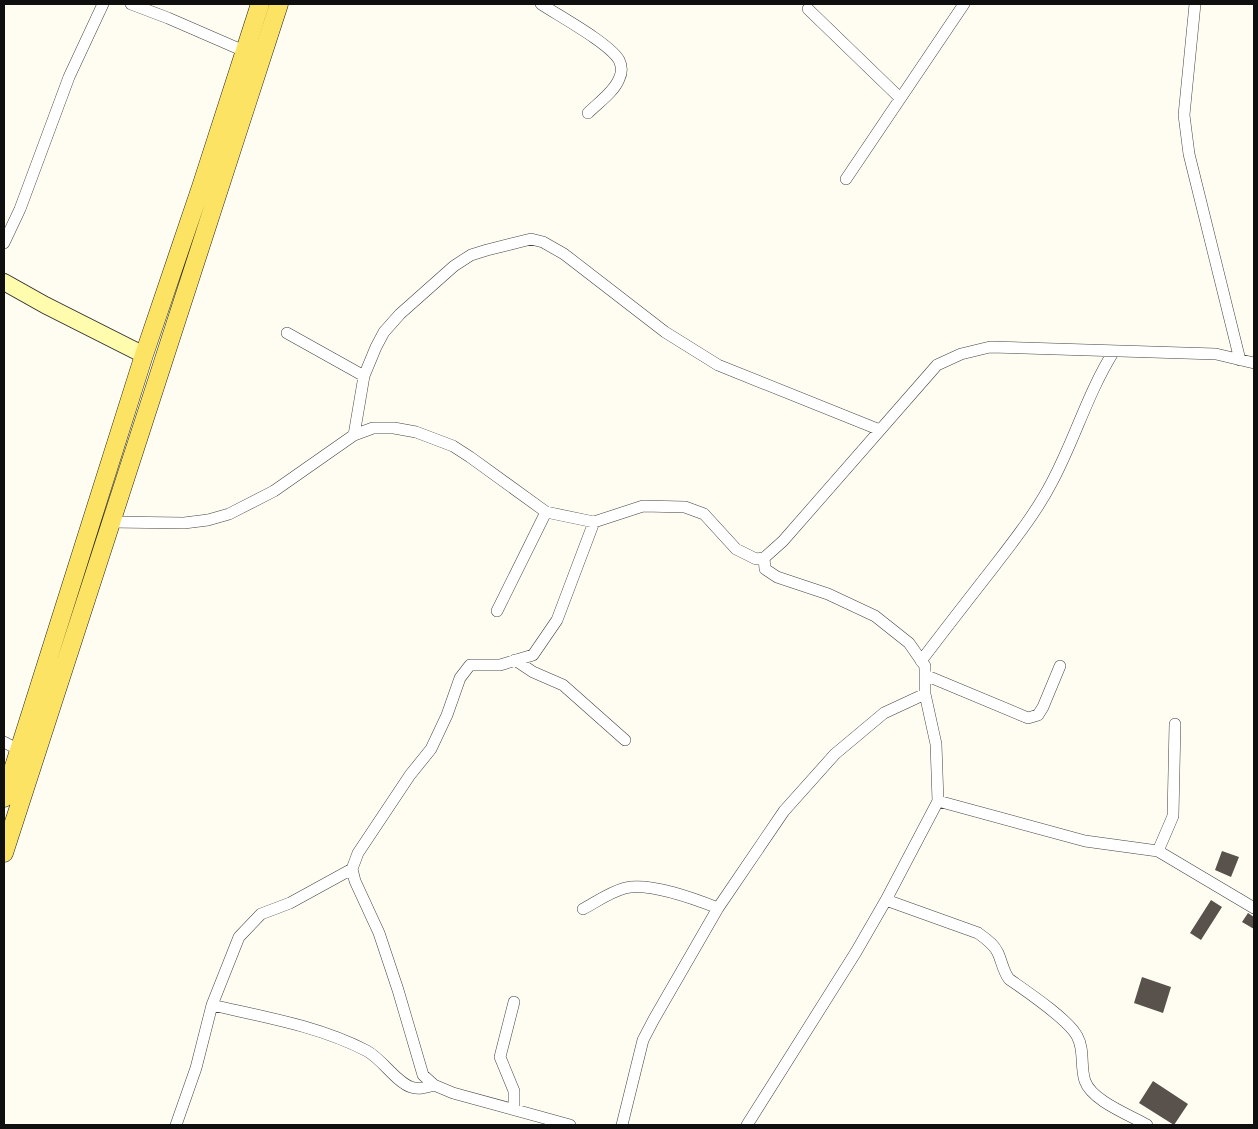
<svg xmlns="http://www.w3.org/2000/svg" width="1258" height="1129" font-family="Georgia,serif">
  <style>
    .building { fill: #59514b }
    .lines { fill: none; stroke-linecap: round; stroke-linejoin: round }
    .street-casing { stroke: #424242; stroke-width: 12 }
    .secondary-casing { stroke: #313131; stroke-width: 18 }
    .primary-casing { stroke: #202020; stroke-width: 19 }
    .street { stroke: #fff; stroke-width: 11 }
    .secondary { stroke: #fffcad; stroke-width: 16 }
    .primary { stroke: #fde363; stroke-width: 18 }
  </style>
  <rect width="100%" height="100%" fill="#fffdf2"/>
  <!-- building -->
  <path class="building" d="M1222,851L1239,857L1231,877L1215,870Z
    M1211,900L1222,907L1201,940L1190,933Z
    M1248,913L1254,917V929L1242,922Z
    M1142,977L1171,987L1163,1013L1134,1003Z
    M1153,1081L1188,1104L1174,1125L1139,1103Z"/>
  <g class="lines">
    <defs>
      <path id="street" d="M131,4L168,18L244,51
        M541,4C559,16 609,43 619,60C622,66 622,73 619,79C614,92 598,103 588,113
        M1195,4L1184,115L1189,154L1240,360
        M808,9L900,98
        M846,179L964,4
        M4,243L20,209L69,77L103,4
        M287,333L364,376
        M354,435L364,376L376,347L384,332L400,314L454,266L471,255L487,250L531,239L543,242L564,254L665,332L718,365L880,430
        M111,522L184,523L208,520L229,514L274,491L354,435L373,428H394L416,432L453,446L470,457L546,512L594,522L643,506L685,507L704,514L736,549L756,559L764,558L783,541L937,365L961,354L990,347L1216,354L1254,363
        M497,611L546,512
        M515,660L533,672L563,685L625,740
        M921,661C946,628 971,596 996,564C1016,538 1037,511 1052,482C1075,439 1088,392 1114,351
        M925,675L1028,718L1038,715L1043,707L1060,666
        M4,742L19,750
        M938,801L1085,841L1158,851L1254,908
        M1158,851L1173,816L1175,724
        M886,900L978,933C986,939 994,944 998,953C1002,962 1003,971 1009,979C1026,991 1068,1019 1077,1036C1085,1050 1080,1067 1085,1081C1092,1101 1130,1115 1147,1125
        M583,909C596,902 610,892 625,888C650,882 695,899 718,908
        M212,1005C264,1017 319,1026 367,1051C382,1059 396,1082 411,1087C418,1090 427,1087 434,1085
        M514,1109V1091L500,1057L514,1002
        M176,1125L196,1068L212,1005L239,937L261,914L290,903L352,869
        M570,1125L453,1093L434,1085L423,1075L398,990L379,933L355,881L352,869L358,853L410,775L431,749L447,715L460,678L470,665H500L533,655L557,620L594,522
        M622,1125L643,1040L654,1019L718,908L784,811L835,754L884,713L925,694
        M747,1125L856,952L886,900L938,801L936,744L925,694V666L909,643L875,616L828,594L777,577L765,569L764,558"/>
      <path id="secondary" d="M4,282L45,305L144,355"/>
      <path id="primary" d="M4,798L144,355L201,187L260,4
        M4,853L279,4"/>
    </defs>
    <!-- street casing -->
    <use href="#street" class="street-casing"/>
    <!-- secondary casing -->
    <use href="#secondary" class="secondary-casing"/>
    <!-- primary casing -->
    <use href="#primary" class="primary-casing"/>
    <!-- street -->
    <use href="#street" class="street"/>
    <!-- secondary -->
    <use href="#secondary" class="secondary"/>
    <!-- primary -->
    <use href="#primary" class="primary"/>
  </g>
  <!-- border -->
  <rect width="1258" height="1129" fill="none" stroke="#0f0f0f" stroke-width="10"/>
</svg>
